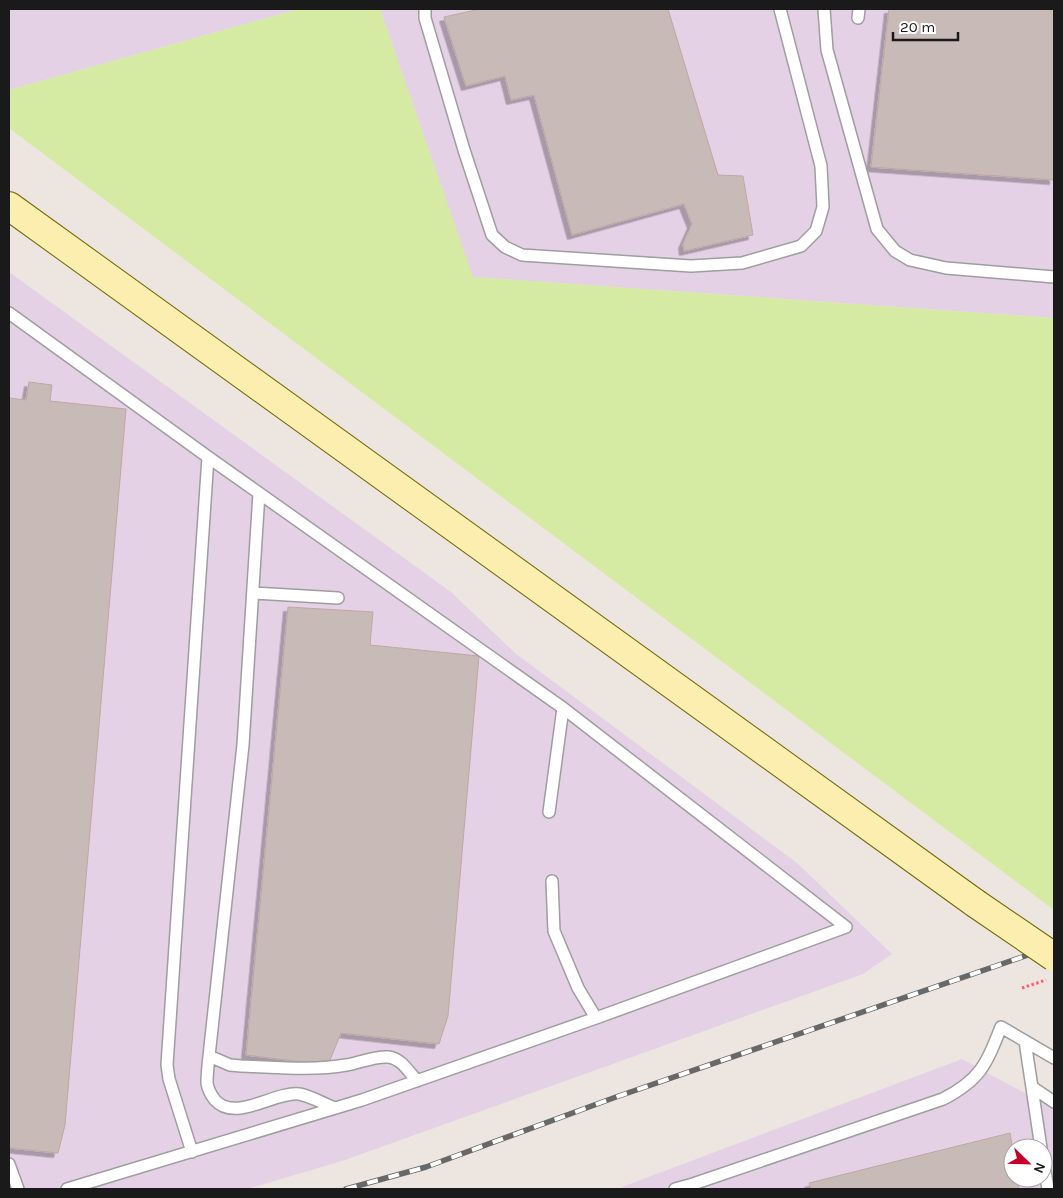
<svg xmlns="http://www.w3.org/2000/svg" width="1063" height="1198" font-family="Karla,sans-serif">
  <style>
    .industrial { fill: #e5d1e6; fill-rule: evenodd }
    .grass { fill: #d5eaa2 }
    .building { fill: #c8bab6; stroke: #bea8a2; filter: url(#shadow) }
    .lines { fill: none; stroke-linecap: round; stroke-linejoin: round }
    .lane-casing { stroke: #9e9e9e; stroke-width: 14 }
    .secondary-casing { stroke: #716502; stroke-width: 30 }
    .path { stroke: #fd6072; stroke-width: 3; stroke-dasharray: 2.5 2.5; stroke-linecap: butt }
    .lane { stroke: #fff; stroke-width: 11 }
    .secondary { stroke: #fbeeaf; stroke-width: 28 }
    .rail-casing { stroke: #686868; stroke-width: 5.5 }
    .rail { stroke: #fff; stroke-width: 4; stroke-dasharray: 11; stroke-linecap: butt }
    .secondary-bridge-casing { stroke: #716502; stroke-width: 30; stroke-linecap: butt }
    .secondary-bridge { stroke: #fbeeaf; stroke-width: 28 }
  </style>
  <defs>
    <filter id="shadow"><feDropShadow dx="-4.5" dy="4.5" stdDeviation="0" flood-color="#0004"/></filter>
  </defs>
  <rect width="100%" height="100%" fill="#ede5df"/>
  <!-- industrial -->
  <path class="industrial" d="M9,9H299L9,90Z
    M380,9H1054V318L472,277Z
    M9,272L451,592L515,653L797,863L892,954L863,974L345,1160L247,1189H9Z
    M962,1059L1054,1109V1189H623L622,1187ZM1013,1148H1043V1178H1013Z"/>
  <!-- grass -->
  <path class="grass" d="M299,9H380L473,277L1054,318V910L9,128V90Z"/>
  <!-- building -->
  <path class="building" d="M480,9H668L718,175L743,176L753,235L684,251L683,244L692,224L684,204L572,235L534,95L511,100L505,76L466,86L444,17Z
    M889,9H1054V180L871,167Z
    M29,382L52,385L50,401L126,409L65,1125L58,1153L9,1148V398L26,400Z
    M288,607L373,612L370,645L479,656L448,1016L439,1044L341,1033L328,1065L246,1055Z
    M1010,1133L1013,1151V1178H1017L1019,1189H811L809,1183Z"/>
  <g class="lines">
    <defs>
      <path id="lane" d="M425,9V18L464,150L492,235L505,247L522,255L691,266L742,263L801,246L816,231L823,207L821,166L780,9
        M824,9L827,50L877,229L895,251L910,260L946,268L1054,277
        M858,18L859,9
        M9,313L208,457L563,708L846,927
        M259,493L243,745L209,1056C208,1065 207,1074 207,1083C208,1090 211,1095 215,1100C235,1123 275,1091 299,1094C311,1096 324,1104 335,1108
        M253,593L338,598
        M549,812L563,708
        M552,881L554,931L578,988L596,1018
        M1025,1041L1041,1148
        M209,1056L230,1065L241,1066C275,1067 312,1071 346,1065C359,1063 374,1056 388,1057C401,1058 409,1072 417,1081
        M1032,1087L1054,1102
        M192,1152L169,1079L167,1065L208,457
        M1043,1159L1048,1189
        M9,1164L18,1189
        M67,1189L362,1100L596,1018L846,927
        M675,1189L693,1184
        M694,1189L693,1184L943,1099C980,1080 986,1065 1001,1027L1054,1058"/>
      <path id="secondary" d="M9,206L975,903"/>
    </defs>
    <!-- lane casing -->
    <use href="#lane" class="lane-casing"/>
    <!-- secondary casing -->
    <use href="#secondary" class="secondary-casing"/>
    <!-- path -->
    <path class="path" d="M1022,988L1046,980"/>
    <!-- lane -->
    <use href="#lane" class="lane"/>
    <!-- secondary -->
    <use href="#secondary" class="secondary"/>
    <defs>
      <path id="rail" d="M346,1189L426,1167L616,1097L1054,946"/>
    </defs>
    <!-- rail casing -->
    <use href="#rail" class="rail-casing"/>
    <!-- rail -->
    <use href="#rail" class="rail"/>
    <defs>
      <path id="secondary-bridge" d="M975,903L1054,957"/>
    </defs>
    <!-- secondary-bridge casing -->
    <use href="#secondary-bridge" class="secondary-bridge-casing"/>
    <!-- secondary-bridge -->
    <use href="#secondary-bridge" class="secondary-bridge"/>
  </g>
  <!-- border -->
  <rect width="1063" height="1198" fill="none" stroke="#1a1a1a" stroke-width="20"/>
  <!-- north arrow -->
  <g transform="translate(1028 1163) rotate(113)"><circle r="24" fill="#ffffff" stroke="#a3a3a3"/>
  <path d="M0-4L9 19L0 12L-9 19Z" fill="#c5002b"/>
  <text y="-8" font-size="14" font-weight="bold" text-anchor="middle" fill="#1a1a1a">N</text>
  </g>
  <!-- scale -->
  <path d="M893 32v8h65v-8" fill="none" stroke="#1a1a1a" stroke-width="2.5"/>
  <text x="900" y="32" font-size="15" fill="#1a1a1a" stroke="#ffffff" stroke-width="4" paint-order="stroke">20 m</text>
</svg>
